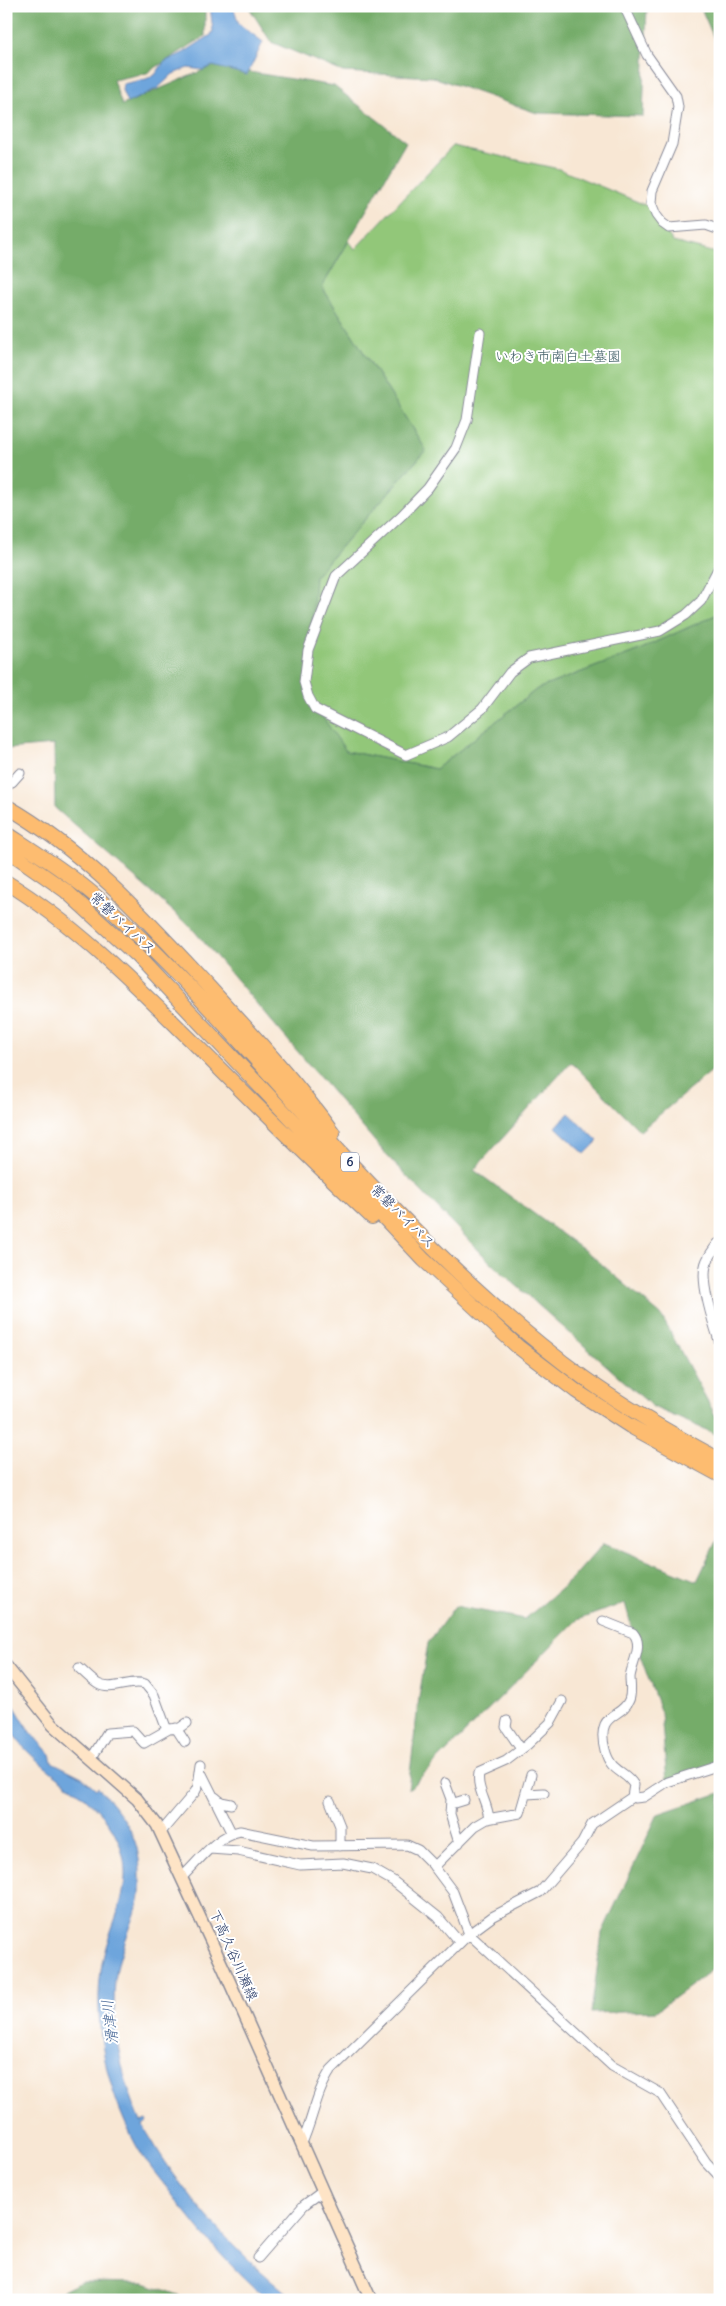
<svg xmlns="http://www.w3.org/2000/svg" width="726" height="2306" font-family="Delius,'Klee One',sans-serif">
  <style>
    .green { fill: #92c779; stroke: #567b6c }
    .forest { fill: #75ac69; stroke: #486e64 }
    .water { fill: #6ea5dc; stroke: #446a9d }
    .lines { fill: none; stroke-linecap: round; stroke-linejoin: round }
    .minor-tunnel { stroke: #ccc2bc; stroke-width: 9; stroke-dasharray: 9 4.5; stroke-linecap: butt }
    .minor-casing { stroke: #8a8b99; stroke-width: 11 }
    .tertiary-casing { stroke: #8a8b99; stroke-width: 12 }
    .secondary-casing { stroke: #8a8b99; stroke-width: 14 }
    .trunk-casing { stroke: #8a8b99; stroke-width: 16 }
    .minor { stroke: #fff; stroke-width: 9 }
    .tertiary { stroke: #fff; stroke-width: 10 }
    .secondary { stroke: #fee4c6; stroke-width: 11 }
    .trunk { stroke: #fdbc70; stroke-width: 14 }
    .labels { text-anchor: middle; stroke-width: 4; stroke-linejoin: round; paint-order: stroke }
    .shield { fill: #fff; stroke: #5f6d8e; stroke-width: 1 }
    .shield-label { font-size: 12px; font-weight: bold; fill: #1b2f5e }
    .park-label { font-size: 14px; fill: #3f5d66; stroke: #fff }
    .street-label { font-size: 14px; fill: #1b2f5e; stroke: #fff }
    .water-label { font-size: 15px; font-style: italic; fill: #3c5e90; stroke: #fff }
  </style>
  <rect width="100%" height="100%" fill="#fff"/>
  <filter id="ink" filterUnits="userSpaceOnUse"><feTurbulence type="fractalNoise" baseFrequency=".02" numOctaves="2"/><feDisplacementMap in="SourceGraphic" scale="10" xChannelSelector="R" yChannelSelector="G"/><feConvolveMatrix kernelMatrix="1 2 1 2 8 2 1 2 1" color-interpolation-filters="sRGB"/></filter>
  <filter id="wash" filterUnits="userSpaceOnUse"><feTurbulence type="fractalNoise" baseFrequency=".0096" numOctaves="4" result="noise"/><feDisplacementMap in="SourceGraphic" scale="20" xChannelSelector="R" yChannelSelector="G"/><feGaussianBlur stdDeviation="1.12" result="paint"/><feColorMatrix in="noise" values="0 0 0 0 0 0 0 0 0 0 0 0 0 0 0 0 0 1.4 0 .05"/><feComposite in="paint" operator="in"/></filter>
  <g filter="url(#wash)">
    <rect width="100%" height="100%" fill="#f8e7d4"/>
    <!-- green -->
    <path class="green" d="M453,146L559,169L650,207L673,242L720,254V613L637,651L537,689L436,769L346,751L289,690L315,576L426,450L322,287L349,241L355,249Z"/>
    <!-- forest -->
    <path class="forest" d="M6,6H205V36L147,73L113,80L122,105L213,66L334,86L406,142L322,287L426,450L315,576L308,696L346,751L436,769L537,689L637,651L720,613V1064L640,1131L571,1062L474,1170L592,1256L661,1315L720,1424V1436L653,1407L491,1263L389,1158L190,926L55,808L54,745L6,749Z
      M248,6H647L643,116L537,113L433,77L343,72L271,42Z
      M700,6H720V52Z
      M720,1533V1765L667,1782L661,1713L638,1650L625,1603L577,1620L408,1790L419,1697L428,1643L455,1606L525,1619L571,1580L604,1543L697,1581Z
      M720,1793V1964L656,2011L591,2013L602,1933L658,1814Z
      M81,2282L145,2283L191,2300H45Z"/>
    <!-- water -->
    <path class="water" d="M210,6H233L239,24L263,42L247,75L213,66L203,70L188,68L173,74L158,88L127,103L122,90L123,84L146,79L155,75L164,62L183,53L211,35L213,31Z
      M569,1113L598,1141L585,1154L556,1127Z
      M6,1692L30,1732L50,1754L52,1762L82,1777L96,1789L98,1787C124,1816 141,1837 140,1878C140,1886 141,1896 138,1904C131,1930 118,1953 115,1981C111,2029 122,2078 141,2122L146,2120L147,2122L143,2125C180,2193 234,2251 295,2300H268C233,2270 204,2237 176,2200C163,2182 147,2165 136,2145C108,2093 93,2029 101,1970C107,1923 138,1891 119,1842C99,1793 42,1776 14,1735C11,1731 7,1726 6,1722C5,1712 6,1701 6,1692Z"/>
  </g>
  <g filter="url(#ink)">
    <g class="lines">
      <!-- minor-tunnel -->
      <path class="minor-tunnel" d="M6,789L12,782"/>
      <defs>
        <path id="minor" d="M624,6L647,55L676,96L678,107L672,144L652,191L651,203L656,215L662,223L669,228L706,225L720,230
          M480,333L467,420L456,448L428,488L401,516L336,576L308,650L304,682L308,696L315,709L406,755L448,737L482,709L510,672L529,658L660,631L686,615L701,601L720,565
          M12,782L20,773
          M79,1668C85,1673 91,1680 98,1684C112,1692 129,1679 145,1684L154,1695L167,1730
          M507,1721L506,1727L521,1749
          M176,1728L185,1742
          M91,1759L107,1733L133,1731L144,1743L169,1729L180,1728L187,1723
          M201,1772L231,1832
          M445,1783L451,1799L450,1814L459,1843
          M527,1794L544,1793
          M215,1797L221,1802L231,1804
          M632,1797L635,1798L644,1797L667,1782L720,1765
          M330,1801L340,1826V1846
          M451,1804L464,1800
          M489,1819C488,1803 476,1789 479,1773L506,1761L527,1745L550,1723L562,1701
          M161,1832L195,1792L198,1786L201,1764
          M210,1849L238,1851L300,1865L343,1863L372,1869L393,1881L438,1917L460,1943
          M434,1867L475,1826L487,1819L520,1813L531,1775
          M182,1877C199,1861 216,1836 240,1831L313,1846L407,1845L418,1850L432,1864L453,1892L469,1934L612,2066L660,2093L706,2162L720,2177
          M302,2143C313,2119 316,2092 331,2070L469,1934L492,1917L540,1892L582,1843L592,1824L632,1797L634,1785C624,1769 611,1773 605,1750C595,1711 622,1719 629,1700C632,1693 630,1684 630,1677C632,1663 644,1645 633,1633L603,1621
          M258,2258L304,2205L323,2191"/>
        <path id="tertiary" d="M718,1244C714,1250 708,1257 706,1264C700,1282 714,1324 720,1342"/>
        <path id="secondary" d="M6,1666L53,1725L137,1799L157,1825L223,1967L371,2300"/>
        <path id="trunk" d="M6,806C85,851 146,919 207,985C251,1033 295,1080 333,1133
          M6,833C38,854 72,875 100,900C198,987 281,1091 371,1185C437,1254 507,1322 584,1378C627,1409 673,1435 720,1460
          M6,849L66,891L136,955L424,1260L517,1346L576,1391L630,1426L720,1475
          M6,882C76,925 132,982 190,1039C250,1099 309,1159 372,1217"/>
      </defs>
      <!-- minor casing -->
      <use href="#minor" class="minor-casing"/>
      <!-- tertiary casing -->
      <use href="#tertiary" class="tertiary-casing"/>
      <!-- secondary casing -->
      <use href="#secondary" class="secondary-casing"/>
      <!-- trunk casing -->
      <use href="#trunk" class="trunk-casing"/>
      <!-- minor -->
      <use href="#minor" class="minor"/>
      <!-- tertiary -->
      <use href="#tertiary" class="tertiary"/>
      <!-- secondary -->
      <use href="#secondary" class="secondary"/>
      <!-- trunk -->
      <use href="#trunk" class="trunk"/>
    </g>
  </g>
  <g class="labels">
    <!-- shield labels -->
    <rect class="shield" x="341" y="1152.5" width="18" height="19" rx="4"/>
    <g class="shield-label">
      <text x="350" y="1166">6</text>
    </g>
    <!-- park labels -->
    <g class="park-label">
      <text x="558" y="361">いわき市南白土墓園</text>
    </g>
    <!-- street labels -->
    <g class="street-label">
      <text transform="translate(123 923) rotate(43)" y="5">常磐バイパス</text>
      <text transform="translate(403 1216) rotate(45)" y="5">常磐バイパス</text>
      <text transform="translate(234 1955) rotate(66)" y="5">下高久谷川瀬線</text>
    </g>
    <!-- water labels -->
    <g class="water-label">
      <text transform="translate(110 2022) rotate(-97)" y="5">滑津川</text>
    </g>
  </g>
  <!-- margin -->
  <rect width="726" height="2306" fill="none" stroke="#fff" stroke-width="25"/>
</svg>
